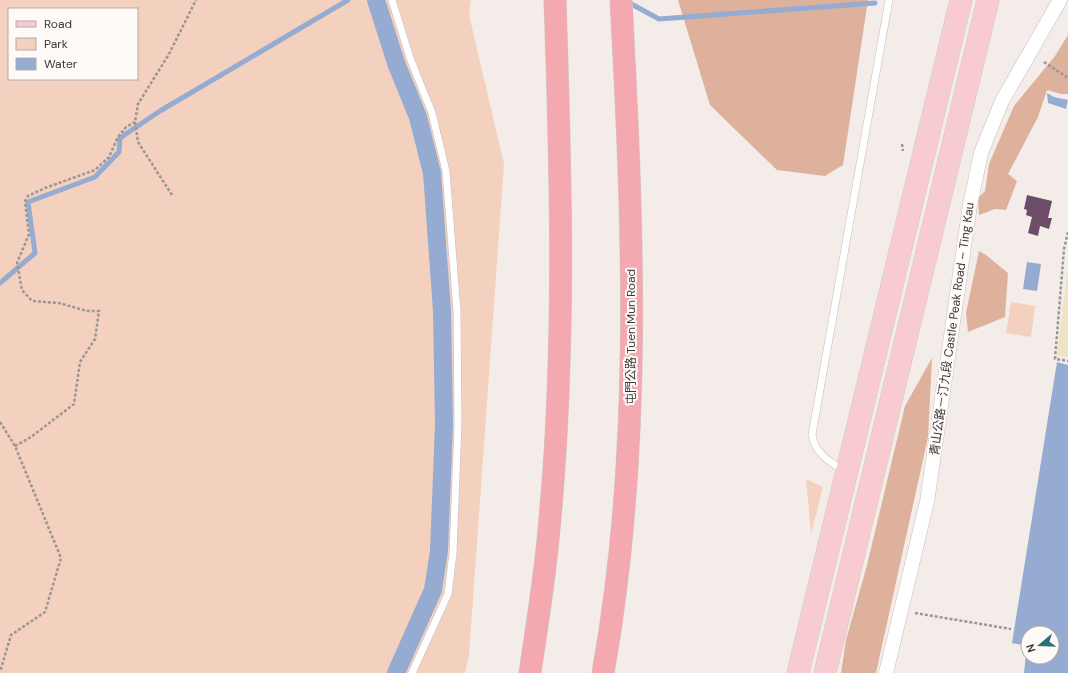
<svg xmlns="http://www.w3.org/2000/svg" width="1068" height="673" font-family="'DM Sans','Noto Sans TC',sans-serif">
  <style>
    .green { fill: #f4d1bf; fill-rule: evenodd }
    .forest { fill: #ddb19b }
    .sand { fill: #eee4bf }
    .water { fill: #95abd1; fill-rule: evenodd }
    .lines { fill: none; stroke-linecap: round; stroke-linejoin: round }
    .stream { stroke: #95abd1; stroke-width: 5 }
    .canal { stroke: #95abd1; stroke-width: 18 }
    .building { fill: #6d4c67 }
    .service-casing { stroke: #c5beba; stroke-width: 8 }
    .minor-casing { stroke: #c5beba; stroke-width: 15 }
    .primary-casing { stroke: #cccbcb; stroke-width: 23 }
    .motorway-casing { stroke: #cccbcb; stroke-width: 23 }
    .path { stroke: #9b9693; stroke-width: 2.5; stroke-dasharray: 3 2; stroke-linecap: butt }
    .service { stroke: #fff; stroke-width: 7 }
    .minor { stroke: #fff; stroke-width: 14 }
    .primary { stroke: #f8cbd0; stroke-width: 22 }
    .motorway { stroke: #f4a8b0; stroke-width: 22 }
    .labels { text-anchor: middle; stroke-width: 4; stroke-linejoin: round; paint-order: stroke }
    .street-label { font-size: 12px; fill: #3a3736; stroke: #fefaf8 }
  </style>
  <rect width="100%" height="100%" fill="#f3ece8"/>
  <!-- green -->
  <path class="green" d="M0,0H471L469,15L504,164L469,655L465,673H0ZM9,9H137V79H9Z
    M1011,302L1035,306L1031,337L1006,333Z
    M806,479L823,487L811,534V533Z"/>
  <!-- forest -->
  <path class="forest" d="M678,0H868L843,165L825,176L777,170L710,105Z
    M1068,35V94H1061L1047,90L1038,117L1008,174L1017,181L1006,210L995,209L979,215L978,198L985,191L989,164L1014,106L1055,56Z
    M979,251L986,255L1008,273L1005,317L968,332L966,313Z
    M932,358L928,437L876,673H841L846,640L867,565L905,406Z"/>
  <!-- sand -->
  <path class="sand" d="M1068,266V357L1057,355Z"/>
  <!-- water -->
  <path class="water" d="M1047,93L1054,97L1068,100L1066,109L1048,103Z
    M1027,262L1041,264L1037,291L1023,289Z
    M1057,362L1068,365V673H1024L1027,646L1012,643ZM1028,633H1052V657H1028Z"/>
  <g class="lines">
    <!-- stream -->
    <path class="stream" d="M626,1L659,19L875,3
      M0,283L35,253L28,202L95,177L119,152L120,138L160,111L348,0"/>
    <!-- canal -->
    <path class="canal" d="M376,0L396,63L418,117L432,173L442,311L444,424L439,551L433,590L396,673"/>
  </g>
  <!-- building -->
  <path class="building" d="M1027,195L1052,201L1048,218H1052L1049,229L1040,226L1038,236L1028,233L1032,217L1026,215L1027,210L1024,209Z"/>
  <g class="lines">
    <defs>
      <path id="service" d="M392,0L410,58L432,113L446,171L457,311L458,424L453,553L448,594L412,673
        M844,470C829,462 815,453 812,435L889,0"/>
      <path id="minor" d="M886,673L927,502L970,205L981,153L1002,101L1060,0"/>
      <path id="primary" d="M798,673L961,0
        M825,673L988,0"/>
      <path id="motorway" d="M530,673C537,625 545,577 549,529C566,353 561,176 555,0
        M603,673C643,451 633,224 621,0"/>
    </defs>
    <!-- service casing -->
    <use href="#service" class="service-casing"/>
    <!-- minor casing -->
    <use href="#minor" class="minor-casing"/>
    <!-- primary casing -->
    <use href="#primary" class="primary-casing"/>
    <!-- motorway casing -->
    <use href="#motorway" class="motorway-casing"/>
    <!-- path -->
    <path class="path" d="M1044,62L1068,78
      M902,144L903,151
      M172,195L138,142L135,122L138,104L169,54L196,0
      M1068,232L1064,249L1055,359L1068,361
      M0,422L15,446L61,558L45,612L11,635L0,672
      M15,446L31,437L74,404L80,362L95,339L99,311H87L59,303L32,301L22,290L17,263L29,234L25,201L28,196L45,188L95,170L109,157L118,137L126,127L135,122
      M915,613L1011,629"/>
    <!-- service -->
    <use href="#service" class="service"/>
    <!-- minor -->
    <use href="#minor" class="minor"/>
    <!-- primary -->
    <use href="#primary" class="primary"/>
    <!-- motorway -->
    <use href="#motorway" class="motorway"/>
  </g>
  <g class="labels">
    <!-- street labels -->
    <g class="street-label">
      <text transform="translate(952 329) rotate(-82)" y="4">青山公路－汀九段 Castle Peak Road – Ting Kau</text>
      <text transform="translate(631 337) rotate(-90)" y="4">屯門公路 Tuen Mun Road</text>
    </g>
  </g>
  <!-- legend -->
  <rect x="8" y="8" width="130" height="72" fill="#fefaf8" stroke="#b0acaa"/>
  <rect x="16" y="21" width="20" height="6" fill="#f8cbd0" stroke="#b0acaa"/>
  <text x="44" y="28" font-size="12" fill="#3a3736">Road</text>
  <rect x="16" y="38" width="20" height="12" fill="#f4d1bf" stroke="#b0acaa"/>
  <text x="44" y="48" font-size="12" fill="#3a3736">Park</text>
  <rect x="16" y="58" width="20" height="12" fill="#95abd1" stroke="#b0acaa"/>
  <text x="44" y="68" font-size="12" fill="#3a3736">Water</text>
  <!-- north arrow -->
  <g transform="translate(1040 645) rotate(251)"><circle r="19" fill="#fefaf8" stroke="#b0acaa"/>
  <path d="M0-3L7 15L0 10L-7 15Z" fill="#28717b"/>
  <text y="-6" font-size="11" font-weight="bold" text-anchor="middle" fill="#3a3736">N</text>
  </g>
</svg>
